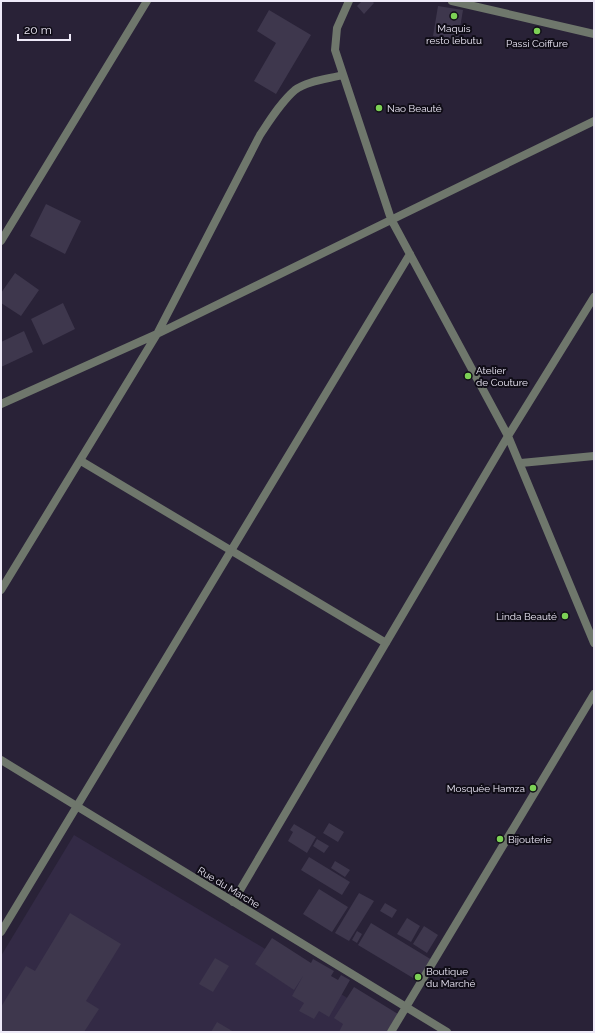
<svg xmlns="http://www.w3.org/2000/svg" width="595" height="1033" font-family="Raleway,sans-serif">
  <style>
    .built { fill: #332a45 }
    .building { fill: #3e374d }
    .lines { fill: none; stroke-linecap: round; stroke-linejoin: round }
    .minor { stroke: #6f776c; stroke-width: 8 }
    .poi-dot { fill: #7cd155; stroke: #100d17; stroke-width: 1.5 }
    .labels { text-anchor: middle; stroke-width: 4; stroke-linejoin: round; paint-order: stroke }
    .poi-label { font-size: 10px; fill: #eeeaf8; stroke: #100d17; text-anchor: start }
    .street-label { font-size: 10px; fill: #eeeaf8; stroke: #100d17 }
  </style>
  <rect width="100%" height="100%" fill="#292237"/>
  <!-- built -->
  <path class="built" d="M74,835L381,1018L372,1032H1V956Z"/>
  <!-- building -->
  <path class="building" d="M362,1H372L374,3L364,14L357,6Z
    M438,6L463,10L458,40L433,36Z
    M269,10L311,35L276,94L254,81L276,43L257,31Z
    M46,204L81,221L65,254L30,236Z
    M15,273L39,290L21,316L1,303V293Z
    M63,303L75,329L43,345L31,319Z
    M24,331L33,352L1,367V342Z
    M329,823L344,832L338,842L323,833Z
    M294,824L316,837L307,853L288,841L293,832L290,830Z
    M317,839L329,846L324,853L313,846Z
    M309,857L350,882L342,895L301,870Z
    M335,861L350,870L345,877L331,868Z
    M319,889L348,907L332,932L303,914Z
    M359,893L374,901L349,941L335,933Z
    M385,903L397,910L392,918L380,911Z
    M70,913L121,944L86,1001L99,1009L84,1032H1V1007L26,966L35,971Z
    M407,918L420,926L411,942L397,934Z
    M371,923L432,960L418,981L358,945Z
    M424,926L438,935L427,953L413,944Z
    M357,931L362,934L357,943L352,940Z
    M272,938L311,963L313,959L334,971L331,976L338,980L341,975L350,980L329,1017L319,1011L314,1019L299,1011L304,1003L292,996L303,976L294,990L255,964Z
    M215,958L229,966L213,992L199,984Z
    M354,987L398,1014L387,1032H339L343,1024L334,1018Z
    M217,1022L234,1032H211Z"/>
  <g class="lines">
    <!-- minor -->
    <path class="minor" d="M349,1L337,28L335,50L391,219L508,436L594,643
      M452,1L594,34
      M1,241L147,1
      M1,404L157,334L594,121
      M81,461L386,643
      M521,463L594,456
      M1,590L157,334L260,135C270,120 281,102 295,90C307,81 328,79 343,75
      M1,760L447,1032
      M233,902L508,436L594,297
      M1,932L410,254
      M391,1032L594,694"/>
  </g>
  <!-- markers -->
  <g class="poi-dot">
    <circle cx="454" cy="16" r="4"/>
    <circle cx="537" cy="31" r="4"/>
    <circle cx="379" cy="108" r="4"/>
    <circle cx="468" cy="376" r="4"/>
    <circle cx="565" cy="616" r="4"/>
    <circle cx="533" cy="788" r="4"/>
    <circle cx="500" cy="839" r="4"/>
    <circle cx="418" cy="977" r="4"/>
  </g>
  <g class="labels">
    <!-- poi labels -->
    <g class="poi-label">
      <text x="454" y="32" text-anchor="middle">Maquis<tspan x="454" dy="12">resto lebutu</tspan></text>
      <text x="537" y="47" text-anchor="middle">Passi Coiffure</text>
      <text x="387" y="112">Nao Beauté</text>
      <text x="476" y="374">Atelier<tspan x="476" dy="12">de Couture</tspan></text>
      <text x="557" y="620" text-anchor="end">Linda Beauté</text>
      <text x="525" y="792" text-anchor="end">Mosquée Hamza</text>
      <text x="508" y="843">Bijouterie</text>
      <text x="426" y="975">Boutique<tspan x="426" dy="12">du Marché</tspan></text>
    </g>
    <!-- street labels -->
    <g class="street-label">
      <text transform="translate(229 887) rotate(31)" y="4">Rue du Marche</text>
    </g>
  </g>
  <!-- border -->
  <rect width="595" height="1033" fill="none" stroke="#eeeaf8" stroke-width="4"/>
  <!-- scale -->
  <path d="M18 34v6h52v-6" fill="none" stroke="#eeeaf8" stroke-width="2"/>
  <text x="24" y="34" font-size="12" fill="#eeeaf8" stroke="#100d17" stroke-width="3" paint-order="stroke">20 m</text>
</svg>
